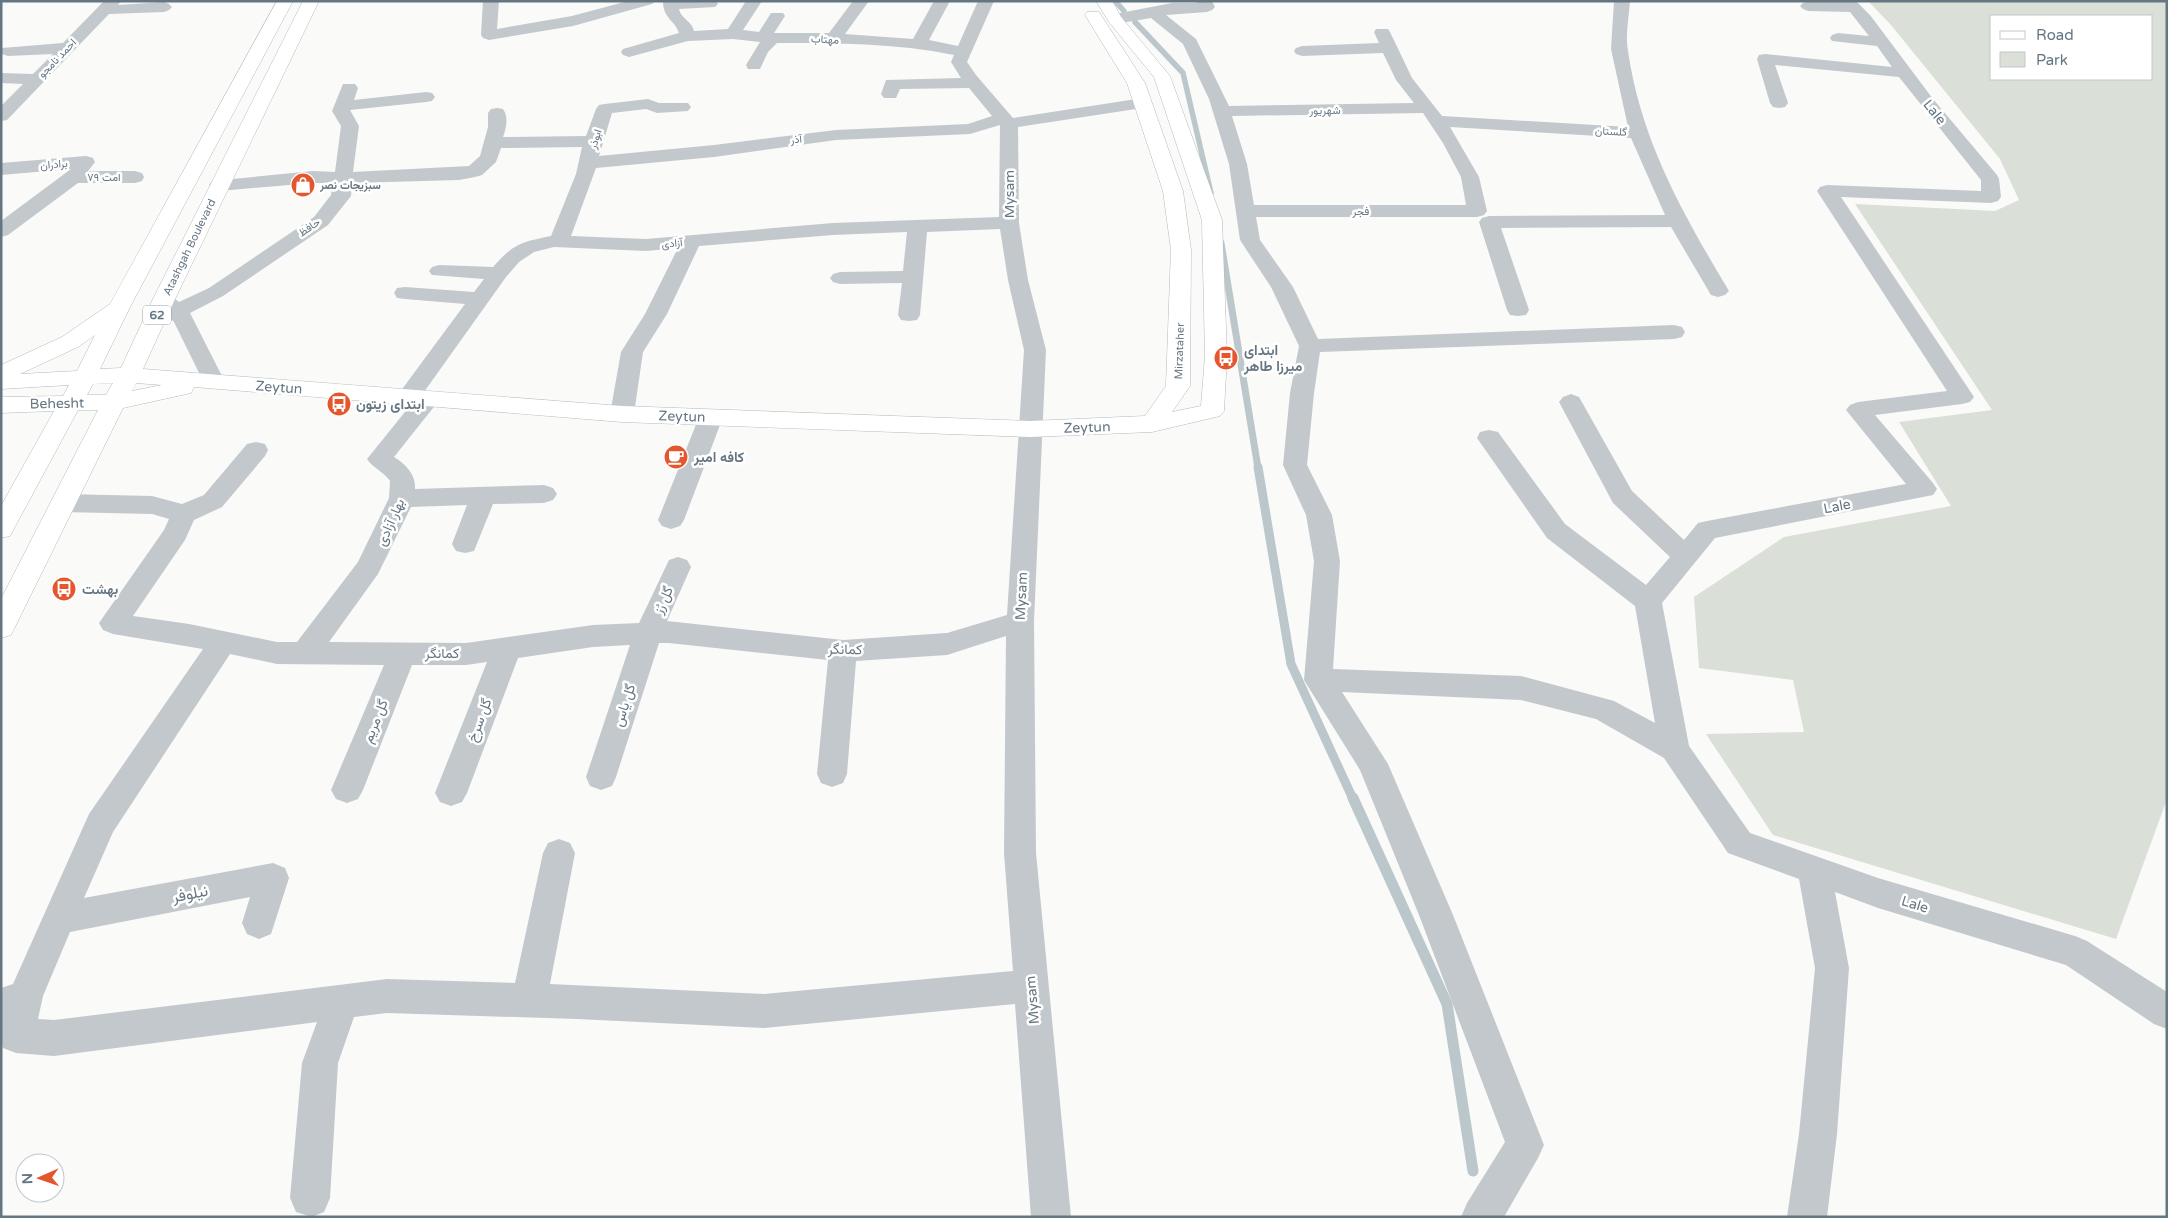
<svg xmlns="http://www.w3.org/2000/svg" width="2168" height="1218" font-family="'Varela Round',Vazirmatn,sans-serif">
  <style>
    .green { fill: #dadfd7; fill-rule: evenodd }
    .lines { fill: none; stroke-linecap: round; stroke-linejoin: round }
    .stream-far3 { stroke: #bbc7cb; stroke-width: 5.5 }
    .stream-far2 { stroke: #bbc7cb; stroke-width: 7 }
    .stream-far1 { stroke: #bbc7cb; stroke-width: 9 }
    .stream { stroke: #bbc7cb; stroke-width: 11 }
    .major-casing { stroke: #b5babe; stroke-width: 1 }
    .minor { fill: #c3c8cc; fill-rule: evenodd }
    .major { fill: #fff; fill-rule: evenodd }
    .labels { text-anchor: middle; stroke-width: 5; stroke-linejoin: round; paint-order: stroke }
    .far-street-label { font-size: 11px; fill: #657683; stroke: #fff }
    .far-poi-label { font-size: 11px; font-weight: bold; fill: #657683; stroke: #fff; text-anchor: start }
    .shield { fill: #fff; stroke: #939fa8; stroke-width: 1 }
    .shield-label { font-size: 12px; font-weight: bold; fill: #657683 }
    .street-label { font-size: 14px; fill: #657683; stroke: #fff }
    .poi-label { font-size: 14px; font-weight: bold; fill: #657683; stroke: #fff; text-anchor: start }
    .near-street-label { font-size: 16px; fill: #657683; stroke: #fff }
  </style>
  <rect width="100%" height="100%" fill="#fafaf8"/>
  <!-- green -->
  <path class="green" d="M1868,1H2167V799L2116,939L1773,835L1706,734L1804,732L1793,680L1699,668L1694,597L1784,537L1951,506L1899,422L1992,410L1855,204L1995,211L2019,200L2000,159L1891,25ZM1992,16H2152V79H1992Z"/>
  <g class="lines">
    <!-- stream-far3 -->
    <path class="stream-far3" d="M1115,1L1124,11
      M1135,22L1183,73L1211,193"/>
    <!-- stream-far2 -->
    <path class="stream-far2" d="M1221,243L1258,468"/>
    <!-- stream-far1 -->
    <path class="stream-far1" d="M1258,467L1291,664L1353,799"/>
    <!-- stream -->
    <path class="stream" d="M1353,798L1447,1004L1473,1171"/>
    <defs>
      <path id="major" d="M277,1H293L130,307L100,369L121,368L153,299L303,1H319L175,299L143,369L622,406L1030,421L1145,416L1166,386L1171,250L1163,191L1127,83L1085,15L1087,12H1099L1145,83L1183,191L1191,250L1190,386L1172,412L1201,406L1205,356L1202,220L1154,77L1109,22L1096,1H1112L1121,17L1170,76L1222,220L1227,356L1224,411L1220,416L1152,432L1030,437L622,422L194,387L191,393L123,408L15,627L11,635L1,638V599L98,410H78L10,536L1,538V506L54,411L1,413V397L63,396L69,385L1,389V365L62,337L110,304ZM95,335L77,371L20,374L78,347ZM113,383L106,395H87L93,384ZM136,383L162,385L132,391Z"/>
    </defs>
    <!-- major casing -->
    <use href="#major" class="major-casing"/>
    <!-- minor -->
    <path class="minor" d="M104,1H121L118,5L164,2L169,4L172,7L169,10L164,12L109,14L7,120L1,121V106L23,84L1,83V73L33,74L53,54L8,56L2,54V48L63,43Z
      M483,1H499L497,29L572,16L628,1H655L652,4L573,26L489,40L483,38L481,35Z
      M663,1H716L718,4L715,7L679,9C681,19 692,21 694,31L728,29L746,1H762L743,30L759,32L771,13H783L785,16L774,33H829L853,1H869L845,34L913,39L934,1H950L929,40L958,46L978,1H994L967,62L976,75L1013,118L1143,98L1149,99L1152,103L1149,107L1018,127L1019,223L1028,280L1046,350L1034,621L1036,853L1071,1217H1031L1015,1004L764,1028L577,1019L387,1013L354,1017L338,1063L330,1198L324,1212L312,1217L296,1212L290,1198L302,1063L317,1022L54,1056L16,1053L3,1048L1,1043V988L13,984L89,814L203,649L113,634L103,630L99,623L164,530L169,519L152,514L63,512L54,509L50,503L54,497L63,494L152,496L182,504L204,495L247,444L256,442L265,444L268,450L265,456L222,507L194,520L185,540L133,616L189,624L277,642H297L358,562L389,498L390,481C384,472 373,468 367,459L413,402L401,401L397,396L465,304L405,299L397,298L394,293L397,288L405,287L474,292L484,279L432,275L429,271L432,267L439,265L493,267C514,243 522,242 551,236L576,174L582,147L501,148L496,162L482,175L475,177L459,180L352,183L351,196L328,225L223,296L190,313L225,382L222,387L214,389L206,387L174,322L154,301L157,296C167,294 172,296 179,302L209,288L314,217L331,195L333,183H313L219,191L212,189L209,185L212,181L313,171L335,172L341,126L332,111L343,84H355L358,88L354,100L426,92L432,93L435,97L432,101L426,102L350,110L359,126L353,172L469,166L480,156L488,127V113L491,109L497,108L503,109C509,117 506,129 503,137L586,136L596,109L599,105L605,104L648,99L659,103H688L691,107L688,111L657,113L646,109L612,113L599,156L714,145L836,130L968,124L992,116L969,88L900,89L896,98H884L881,94L886,80L961,78L951,62L954,55C896,43 835,43 777,43L768,52L760,69H748L746,65L760,42L733,39L688,41L629,57L623,55L621,52L623,49L679,33C675,20 663,19 663,1ZM1000,125L999,217L833,223L646,239L571,236L596,168L714,157L836,140L970,134ZM1000,229L1008,280L1024,350L1007,615L947,633L843,640L667,621L691,567L687,560L678,557L669,560L639,623L593,625L466,643L329,642L378,574L411,507L467,505L452,544L456,551L465,553L474,551L493,504L544,503L553,500L557,494L553,488L544,485L415,489C416,475 406,464 394,457L441,398L437,393L429,391L424,392L506,277L519,262L534,252L554,247L646,251L678,248L645,314L621,352L610,414L614,419L622,422L630,419L634,414L643,352L667,314L699,246L833,235L907,232L903,271L840,272L833,274L830,278L833,282L840,284L902,283L898,315L901,320L909,321L917,320L920,315L927,232ZM1006,636L1004,853L1013,971L764,994L550,984L575,853L570,843L559,839L548,843L543,853L515,983L387,979L54,1020L38,1019L43,996L70,932L250,897L242,923L247,934L259,939L271,934L289,878L285,868L273,863L84,898L113,832L230,654L277,664L384,665L331,790L336,799L347,803L358,799L363,790L412,665H466L487,662L435,793L440,802L451,806L462,802L467,793L518,658L593,647L630,645L586,777L590,786L601,790L612,786L616,777L659,643H669L828,660L817,774L821,783L832,787L843,783L847,774L856,661L947,655Z
      M1196,1H1212L1215,7L1212,10L1207,12L1166,15L1196,39L1229,106L1414,103L1396,80L1383,53L1302,56L1296,54L1294,51L1296,48L1302,46L1379,43L1374,32L1376,29H1388L1390,32L1412,78L1442,116L1628,127L1611,49L1614,1H1630C1629,17 1625,35 1628,51C1641,141 1683,214 1729,291L1725,295L1718,297L1711,295L1671,227L1501,228L1529,310L1526,315L1518,316L1510,315L1507,310L1479,222L1482,218L1489,216L1665,215L1631,138L1450,127L1479,177L1487,211L1484,215L1477,217H1256L1260,240L1293,287L1318,339L1674,325L1682,327L1685,332L1682,337L1674,339L1320,352L1314,393L1307,465L1332,515L1340,561L1333,669L1521,676L1614,701L1655,723L1635,606L1547,538L1477,438L1480,432L1489,430L1498,432L1565,524L1646,585L1670,557L1613,503L1559,402L1563,397L1571,394L1579,397L1632,491L1684,540L1698,523L1707,521L1906,484L1846,410L1850,405L1858,402L1947,391L1817,191L1820,187L1827,185L1981,191V180L1899,77L1775,65L1788,103L1785,107L1779,108L1773,107L1770,103L1757,59L1759,55L1765,54L1892,67L1877,46L1832,41L1830,38L1832,35L1838,33L1869,36L1850,12L1808,11L1803,9L1800,6L1803,3L1808,1H1856L1870,15L1933,99L1997,175L1999,179L2001,197L1998,201L1991,203L1841,197L1974,397L1970,402L1962,404L1875,415L1933,483L1937,489L1933,495L1715,538L1662,603L1689,746L1750,833L1878,878L2075,936L2087,941L2167,992V1029L2154,1024L2066,965L1878,908L1835,892L1849,968L1837,1134L1827,1217H1787L1799,1134L1815,968L1799,879L1728,853L1664,758L1596,719L1521,700L1342,692L1388,764L1453,915L1544,1145L1538,1158L1504,1217H1461L1467,1203L1505,1142L1419,915L1360,770L1304,680L1314,561L1306,515L1283,465L1290,393L1299,346L1271,287L1240,240L1229,164L1209,99L1183,44L1151,18L1115,24L1109,22L1107,19L1109,16L1115,14L1172,3H1197ZM1423,113L1443,143L1461,177L1466,205H1254L1247,164L1232,116Z
      M86,156L93,158L95,162L88,171H135L142,173L144,177L142,181L135,183H78L8,235L1,237V221L71,169L1,175V163Z
      M711,409L719,412L723,417L684,520L680,526L671,529L662,526L658,520L699,417L703,412Z"/>
    <!-- major -->
    <use href="#major" class="major"/>
  </g>
  <!-- icons -->
  <defs>
    <symbol id="shop-disc" viewBox="-11 -11 22 22"><circle r="9.5" fill="#e4572e" stroke="#fff"/><path d="M-5-2.5h2.3a2.7 3.5 0 0 1 5.4 0H5L5.5 6h-11ZM-1.5-2.5h3a1.5 2.3 0 0 0-3 0Z" fill="#fff"/></symbol>
    <symbol id="bus-disc" viewBox="-11 -11 22 22"><circle r="9.5" fill="#e4572e" stroke="#fff"/><path d="M-5-6H5V4H4V6H2V4H-2V6H-4V4H-5ZM-3.5-4V0h7V-4ZM-3.5 1.2v1.5H-2V1.2ZM2 1.2v1.5H3.5V1.2Z" fill="#fff"/></symbol>
    <symbol id="cafe-disc" viewBox="-11 -11 22 22"><circle r="9.5" fill="#e4572e" stroke="#fff"/><path d="M-5.5-4.5H6V0H3Q3 3.5 0 3.5H-2.5Q-5.5 3.5-5.5 0ZM3-3.2v2h1.7v-2ZM-6 4.5H4V6H-6Z" fill="#fff"/></symbol>
  </defs>
  <g fill-rule="evenodd">
    <use href="#shop-disc" x="289" y="171" width="28" height="28"/>
    <use href="#bus-disc" x="1212" y="344" width="28" height="28"/>
    <use href="#bus-disc" x="325" y="390" width="28" height="28"/>
    <use href="#cafe-disc" x="662" y="443" width="28" height="28"/>
    <use href="#bus-disc" x="50" y="575" width="28" height="28"/>
  </g>
  <g class="labels">
    <!-- far-street labels -->
    <g class="far-street-label">
      <text transform="translate(825 39) rotate(3)" y="4">مهتاب</text>
      <text transform="translate(57 58) rotate(-46)" y="4">احمد نامجو</text>
      <text transform="translate(1325 110) rotate(-1)" y="4">شهریور</text>
      <text transform="translate(1611 131) rotate(3)" y="4">گلستان</text>
      <text transform="translate(595 139) rotate(-72)" y="4">ابوذر</text>
      <text transform="translate(796 139) rotate(-6)" y="4">آذر</text>
      <text transform="translate(54 164) rotate(-5)" y="4">برادران</text>
      <text x="104" y="181">۷۹ امت</text>
      <text x="1361" y="215">فجر</text>
      <text transform="translate(309 227) rotate(-34)" y="4">حافظ</text>
      <text transform="translate(672 243) rotate(-5)" y="4">آزادی</text>
      <text transform="translate(189 247) rotate(-64)" y="4">Atashgah Boulevard</text>
      <text transform="translate(1179 351) rotate(-88)" y="4">Mirzataher</text>
    </g>
    <!-- far-poi labels -->
    <g class="far-poi-label">
      <text x="320" y="189">سبزیجات نصر</text>
    </g>
    <!-- shield labels -->
    <rect class="shield" x="143" y="305.5" width="28" height="19" rx="4"/>
    <g class="shield-label">
      <text x="157" y="319">62</text>
    </g>
    <!-- street labels -->
    <g class="street-label">
      <text transform="translate(1935 112) rotate(51)" y="5">Lale</text>
      <text transform="translate(1009 194) rotate(-90)" y="5">Mysam</text>
      <text transform="translate(279 387) rotate(4)" y="5">Zeytun</text>
      <text transform="translate(57 403) rotate(-1)" y="5">Behesht</text>
      <text transform="translate(682 416) rotate(2)" y="5">Zeytun</text>
      <text transform="translate(1087 427) rotate(-2)" y="5">Zeytun</text>
      <text transform="translate(1837 506) rotate(-11)" y="5">Lale</text>
      <text transform="translate(390 522) rotate(-66)" y="5">بهار آزادی</text>
      <text transform="translate(1021 596) rotate(-87)" y="5">Mysam</text>
      <text transform="translate(663 600) rotate(-66)" y="5">گل رُز</text>
      <text transform="translate(845 649) rotate(1)" y="5">کمانگر</text>
      <text x="442" y="658">کمانگر</text>
      <text transform="translate(624 705) rotate(-72)" y="5">گل یاس</text>
      <text transform="translate(479 720) rotate(-69)" y="5">گل سرخ</text>
      <text transform="translate(375 721) rotate(-68)" y="5">گل مریم</text>
      <text transform="translate(1915 904) rotate(17)" y="5">Lale</text>
      <text transform="translate(1032 1000) rotate(-95)" y="5">Mysam</text>
    </g>
    <!-- poi labels -->
    <g class="poi-label">
      <text x="1244" y="355">ابتدای<tspan x="1244" dy="16">میرزا طاهر</tspan></text>
      <text x="356" y="409">ابتدای زیتون</text>
      <text x="694" y="462">کافه امیر</text>
      <text x="82" y="594">بهشت</text>
    </g>
    <!-- near-street labels -->
    <g class="near-street-label">
      <text transform="translate(190 893) rotate(-11)" y="6">نیلوفر</text>
    </g>
  </g>
  <!-- border -->
  <rect width="2168" height="1218" fill="none" stroke="#657683" stroke-width="5"/>
  <!-- legend -->
  <rect x="1990" y="15" width="162" height="65" fill="#ffffff" stroke="#c1c8cd"/>
  <rect x="2000" y="31" width="25" height="8" fill="#ffffff" stroke="#c1c8cd"/>
  <text x="2036" y="40" font-size="15" fill="#657683">Road</text>
  <rect x="2000" y="52" width="25" height="15" fill="#dadfd7" stroke="#c1c8cd"/>
  <text x="2036" y="65" font-size="15" fill="#657683">Park</text>
  <!-- north arrow -->
  <g transform="translate(40 1178) rotate(268)"><circle r="24" fill="#ffffff" stroke="#c1c8cd"/>
  <path d="M0-4L9 19L0 12L-9 19Z" fill="#e4572e"/>
  <text y="-8" font-size="14" font-weight="bold" text-anchor="middle" fill="#657683">N</text>
  </g>
</svg>
